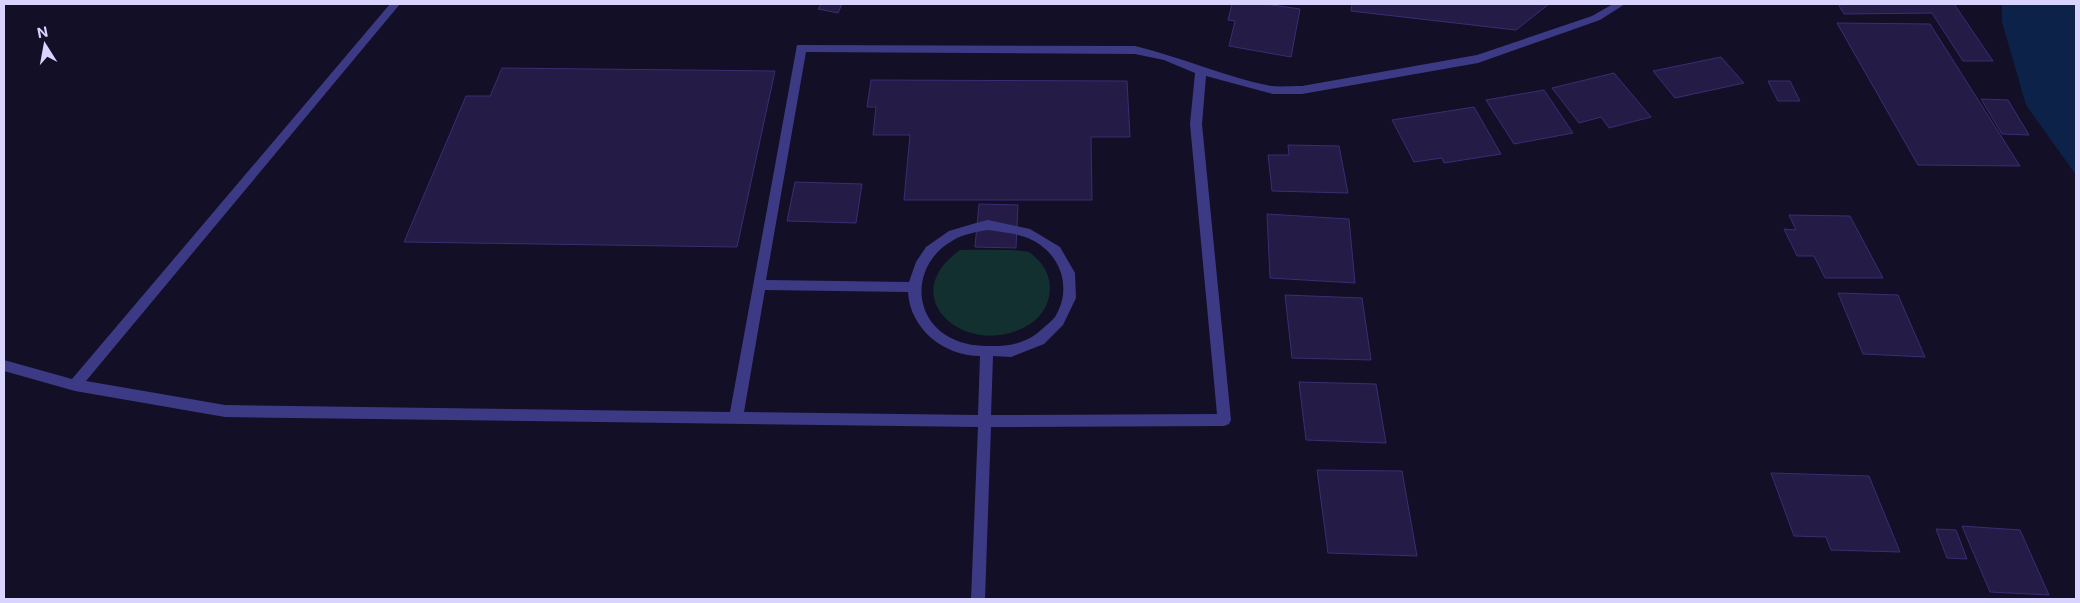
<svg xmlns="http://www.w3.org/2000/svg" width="2080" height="603" font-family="Inter,sans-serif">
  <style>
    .green { fill: #12302f }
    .water { fill: #0c2248 }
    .building { fill: #241b47; stroke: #3b2d73 }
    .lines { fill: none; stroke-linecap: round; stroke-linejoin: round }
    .service { fill: #3d3a85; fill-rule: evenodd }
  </style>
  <rect width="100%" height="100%" fill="#130f26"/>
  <!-- green -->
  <path class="green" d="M960,250C972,250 1021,249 1029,252C1031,253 1035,257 1037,259C1057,277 1053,310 1030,324C971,362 891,299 960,250Z"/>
  <!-- water -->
  <path class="water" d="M2002,4H2076V175L2026,105L2002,22Z"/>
  <!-- building -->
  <path class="building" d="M821,4H842L838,13L818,9Z
    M1232,4H1265L1300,9L1291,57L1229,46L1235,21L1228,20Z
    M1352,4H1549L1516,30L1351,11Z
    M1838,4H1954L1993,61H1963L1932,13L1844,14Z
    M1837,23L1930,24L2020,166L1918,165Z
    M1721,57L1744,83L1675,98L1653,71Z
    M502,68L775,71L737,247L404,242L466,96H490Z
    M1614,73L1651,117L1609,128L1601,117L1579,123L1552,88Z
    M871,80L1127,81L1130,137H1091L1092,200H904L910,135H873L876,107H867Z
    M1768,81H1790L1800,101H1778Z
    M1544,90L1573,133L1514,144L1486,100Z
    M1981,99L2008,100L2029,135L2002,134Z
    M1474,107L1501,154L1444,163L1442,158L1414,162L1392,120Z
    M1288,145L1339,146L1348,193L1272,191L1268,155H1289Z
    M795,182L862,184L856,223L787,221Z
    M979,204L1018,205L1016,248L975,247Z
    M1267,214L1349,219L1355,283L1270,278Z
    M1789,215L1850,216L1883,278H1825L1814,256H1797L1784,229L1796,230Z
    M1838,293L1898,295L1925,357L1863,354Z
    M1285,295L1362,298L1371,360L1292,358Z
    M1299,382L1376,384L1386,443L1306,440Z
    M1317,470L1402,471L1417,556L1328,553Z
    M1771,473L1869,476L1900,552L1831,550L1826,537L1794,536Z
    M1962,526L2020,530L2049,595L1990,592Z
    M1936,529L1956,530L1967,559L1947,558Z"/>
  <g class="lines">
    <!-- service -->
    <path class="service" d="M390,4H400L86,381L225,405L730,412L797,45L1135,46C1181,57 1225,77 1271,86C1281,87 1292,86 1302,86L1477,55L1592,16L1613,4H1625L1600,20L1478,63L1302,94H1273L1206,76L1202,124L1231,420L1229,424L1224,426L991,427L985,599H971L978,427L225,417L75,391L4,371V360L72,379ZM806,52L1135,54L1164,60L1195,73L1190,124L1217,414L991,415L993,356L1011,357L1044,344L1063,325L1076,298L1075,273L1060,247L1030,229L988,220L976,223L949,231L926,247L916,262L909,282L766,280ZM988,230C1000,232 1014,233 1025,237C1059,249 1074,286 1055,317C1051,322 1045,326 1041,330C1027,343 1010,346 992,346C978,346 964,345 951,338C910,317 913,263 952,241C963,234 976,232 988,230ZM765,290L908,292C910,329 944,356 980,356L978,415L744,412Z"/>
  </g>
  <!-- border -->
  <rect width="2080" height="603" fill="none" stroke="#d9d4ff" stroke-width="10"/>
  <!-- north arrow -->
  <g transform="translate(45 45) rotate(349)" stroke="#130f26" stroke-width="4" paint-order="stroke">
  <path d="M0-4L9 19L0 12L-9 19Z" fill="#d9d4ff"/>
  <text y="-8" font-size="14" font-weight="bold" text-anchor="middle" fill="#d9d4ff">N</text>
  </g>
</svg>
